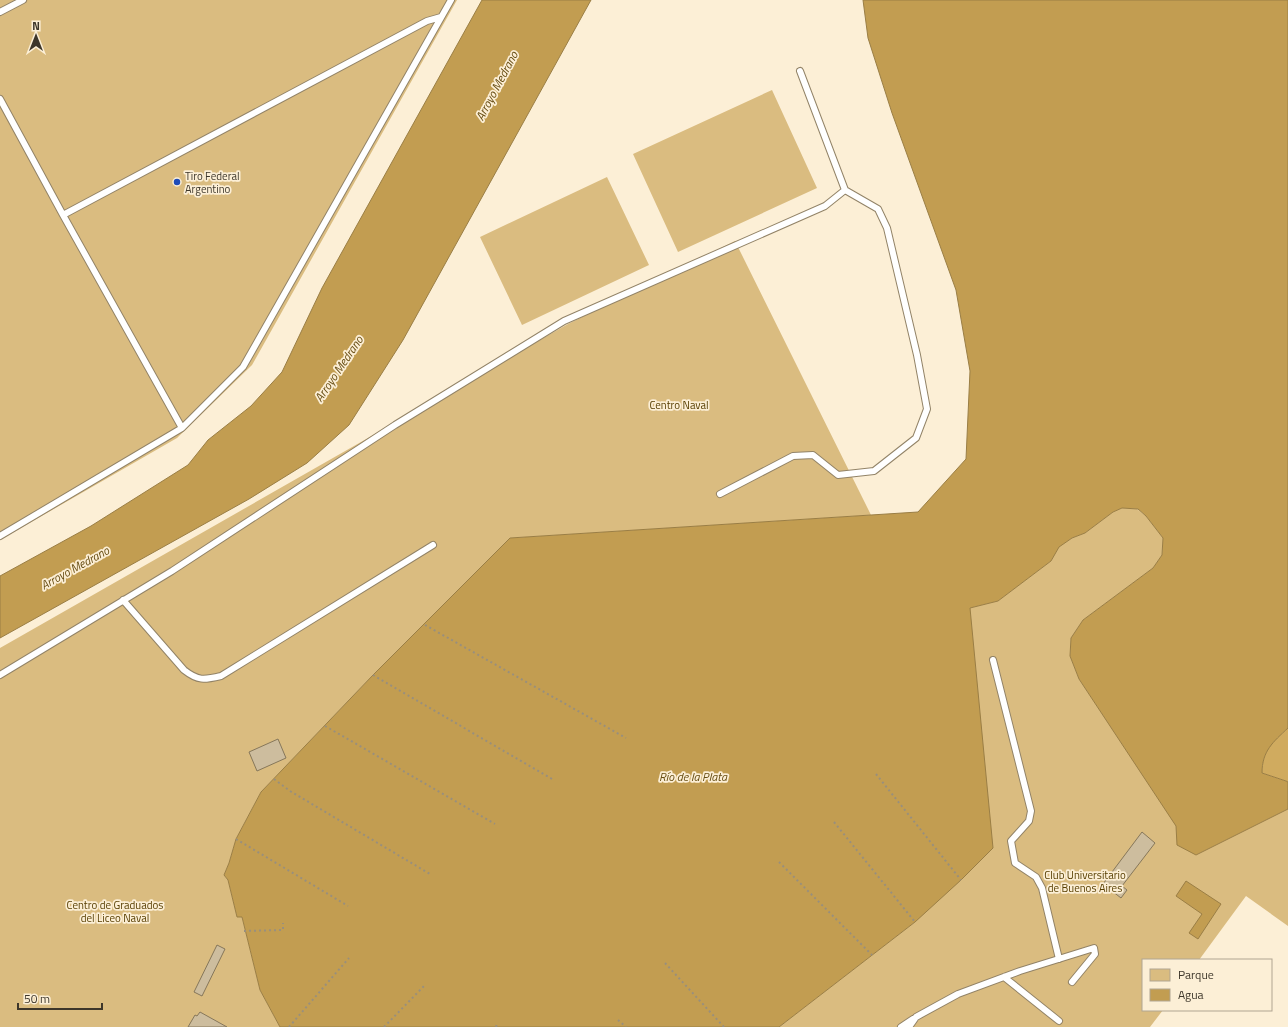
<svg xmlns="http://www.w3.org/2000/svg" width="1288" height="1027" font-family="'Titillium Web',sans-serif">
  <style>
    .green { fill: #dabc80 }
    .forest { fill: #d0ab5f }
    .water { fill: #c29d51; stroke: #9a7e45 }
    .building { fill: #cdbd9e; stroke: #86775a }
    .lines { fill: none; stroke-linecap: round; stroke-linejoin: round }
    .lane-casing { stroke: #928367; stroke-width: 8 }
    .path { stroke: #998f7d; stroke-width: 2; stroke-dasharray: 2 3; stroke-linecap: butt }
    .lane { stroke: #fff; stroke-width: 6 }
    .poi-dot { fill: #1e4cb9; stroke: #fcefd6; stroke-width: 1.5 }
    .labels { text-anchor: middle; stroke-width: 3.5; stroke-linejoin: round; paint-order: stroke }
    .poi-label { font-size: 11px; fill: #3d362a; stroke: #fcefd6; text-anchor: start }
    .park-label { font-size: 11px; fill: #573e00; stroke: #fcefd6 }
    .water-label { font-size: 12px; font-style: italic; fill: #674d13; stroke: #fcefd6 }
  </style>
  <rect width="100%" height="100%" fill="#fcefd6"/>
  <!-- green -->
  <path class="green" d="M0,0H457L252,365L177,438L0,540Z
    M772,90L817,188L678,252L633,154Z
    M607,177L649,265L522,325L480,237Z
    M735,241L871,515L510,538L373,675L261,792L236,839L229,863L224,875L228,880L237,917H242L260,990L280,1027H0V648L568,324Z
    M1122,508L1137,509L1146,516L1163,538L1162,555L1153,568L1083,620L1071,638L1070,656L1079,679L1196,855L1288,809V926L1246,896L1199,960H1143V1010H1163L1150,1027H779L915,922L970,608L998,601L1051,561L1058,547L1072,538L1085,533L1113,512Z"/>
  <!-- forest -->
  <path class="forest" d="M1288,728V782L1286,781L1262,773C1262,750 1272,742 1288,728Z"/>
  <!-- water -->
  <path class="water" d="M482,0H591L403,340L349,425L307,463L249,499L0,638V576L91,526L188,465L208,440L251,406L282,372L322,288Z
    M863,0H1288V728C1273,742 1262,751 1262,773L1286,781L1288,782V809L1196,855L1177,845L1176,826L1079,679L1070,656L1071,638L1083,620L1153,568L1162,555L1163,538L1146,516L1138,509L1122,508L1113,512L1085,533L1072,538L1059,547L1051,561L998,601L970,608L993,848L961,880L915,922L779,1027H280L260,990L242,917H237L228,880L224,875L229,863L236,839L261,792L373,675L510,538L918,512L966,459L970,371L956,290L892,113L868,38Z
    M1186,881L1221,904L1198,939L1189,933L1202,914L1176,896Z"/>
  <!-- building -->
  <path class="building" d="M278,739L286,758L257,771L249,752Z
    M1142,832L1155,843L1122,886L1127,890L1121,898L1103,884Z
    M217,945L225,949L202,996L194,992Z
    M200,1012L227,1027H188L195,1015L197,1016Z"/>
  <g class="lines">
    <defs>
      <path id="lane" d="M0,12L23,0
        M0,99L63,215
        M182,428L63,215L427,21L441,17
        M720,494L793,456L813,455L838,475L874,471L916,438L927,409L917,355L887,228L878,209L845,190
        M0,536L182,428L243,367L451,0
        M123,600L184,670C198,681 204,680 221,676L433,545
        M993,660L1031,811L1029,821L1011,841L1015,863L1036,877L1042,888L1059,959
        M0,675L172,571L395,425L564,321L825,206L845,190L800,71
        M1004,977L1059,1021
        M901,1027L913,1019
        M909,1027L916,1017L958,994L1020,971L1094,948L1095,954L1072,982"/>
    </defs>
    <!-- lane casing -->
    <use href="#lane" class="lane-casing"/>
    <!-- path -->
    <path class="path" d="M425,625L626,738
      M373,675L552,779
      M325,726L495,824
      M876,774L961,880
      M274,779L290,791L430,874
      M834,822L915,922
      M236,839L348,906
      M779,862L872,955
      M244,931L283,930V923
      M665,963L724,1027
      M618,1020L626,1027
      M289,1027L349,958
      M384,1027L424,986
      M496,1027L497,1024"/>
    <!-- lane -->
    <use href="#lane" class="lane"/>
  </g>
  <!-- markers -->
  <circle class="poi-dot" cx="177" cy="182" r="4"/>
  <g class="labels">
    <!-- poi labels -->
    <g class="poi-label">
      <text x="185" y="180">Tiro Federal<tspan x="185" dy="13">Argentino</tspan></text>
    </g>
    <!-- park labels -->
    <g class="park-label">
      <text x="679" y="409">Centro Naval</text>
      <text x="1085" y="879">Club Universitario<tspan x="1085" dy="13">de Buenos Aires</tspan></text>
      <text x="115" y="909">Centro de Graduados<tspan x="115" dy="13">del Liceo Naval</tspan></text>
    </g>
    <!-- water labels -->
    <g class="water-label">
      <text transform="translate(497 86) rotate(-62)" y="4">Arroyo Medrano</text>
      <text transform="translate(339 369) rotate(-56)" y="4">Arroyo Medrano</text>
      <text transform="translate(75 568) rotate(-29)" y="4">Arroyo Medrano</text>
      <text x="693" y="781">Río de la Plata</text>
    </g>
  </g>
  <!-- legend -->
  <rect x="1142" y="959" width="130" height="52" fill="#fcefd6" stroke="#b0a591"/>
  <rect x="1150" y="969" width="20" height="12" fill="#dabc80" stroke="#b0a591"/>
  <text x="1178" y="979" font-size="12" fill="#3d362a">Parque</text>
  <rect x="1150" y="989" width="20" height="12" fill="#c29d51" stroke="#b0a591"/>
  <text x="1178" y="999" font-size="12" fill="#3d362a">Agua</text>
  <!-- north arrow -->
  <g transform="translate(36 36)" stroke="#fcefd6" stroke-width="3" paint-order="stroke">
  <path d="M0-3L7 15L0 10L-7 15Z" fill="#3d362a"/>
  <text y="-6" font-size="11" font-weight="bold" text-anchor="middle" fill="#3d362a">N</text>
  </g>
  <!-- scale -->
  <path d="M18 1003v6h84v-6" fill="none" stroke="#3d362a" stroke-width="2"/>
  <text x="24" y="1003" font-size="12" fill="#3d362a" stroke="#fcefd6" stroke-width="3" paint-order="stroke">50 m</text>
</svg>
